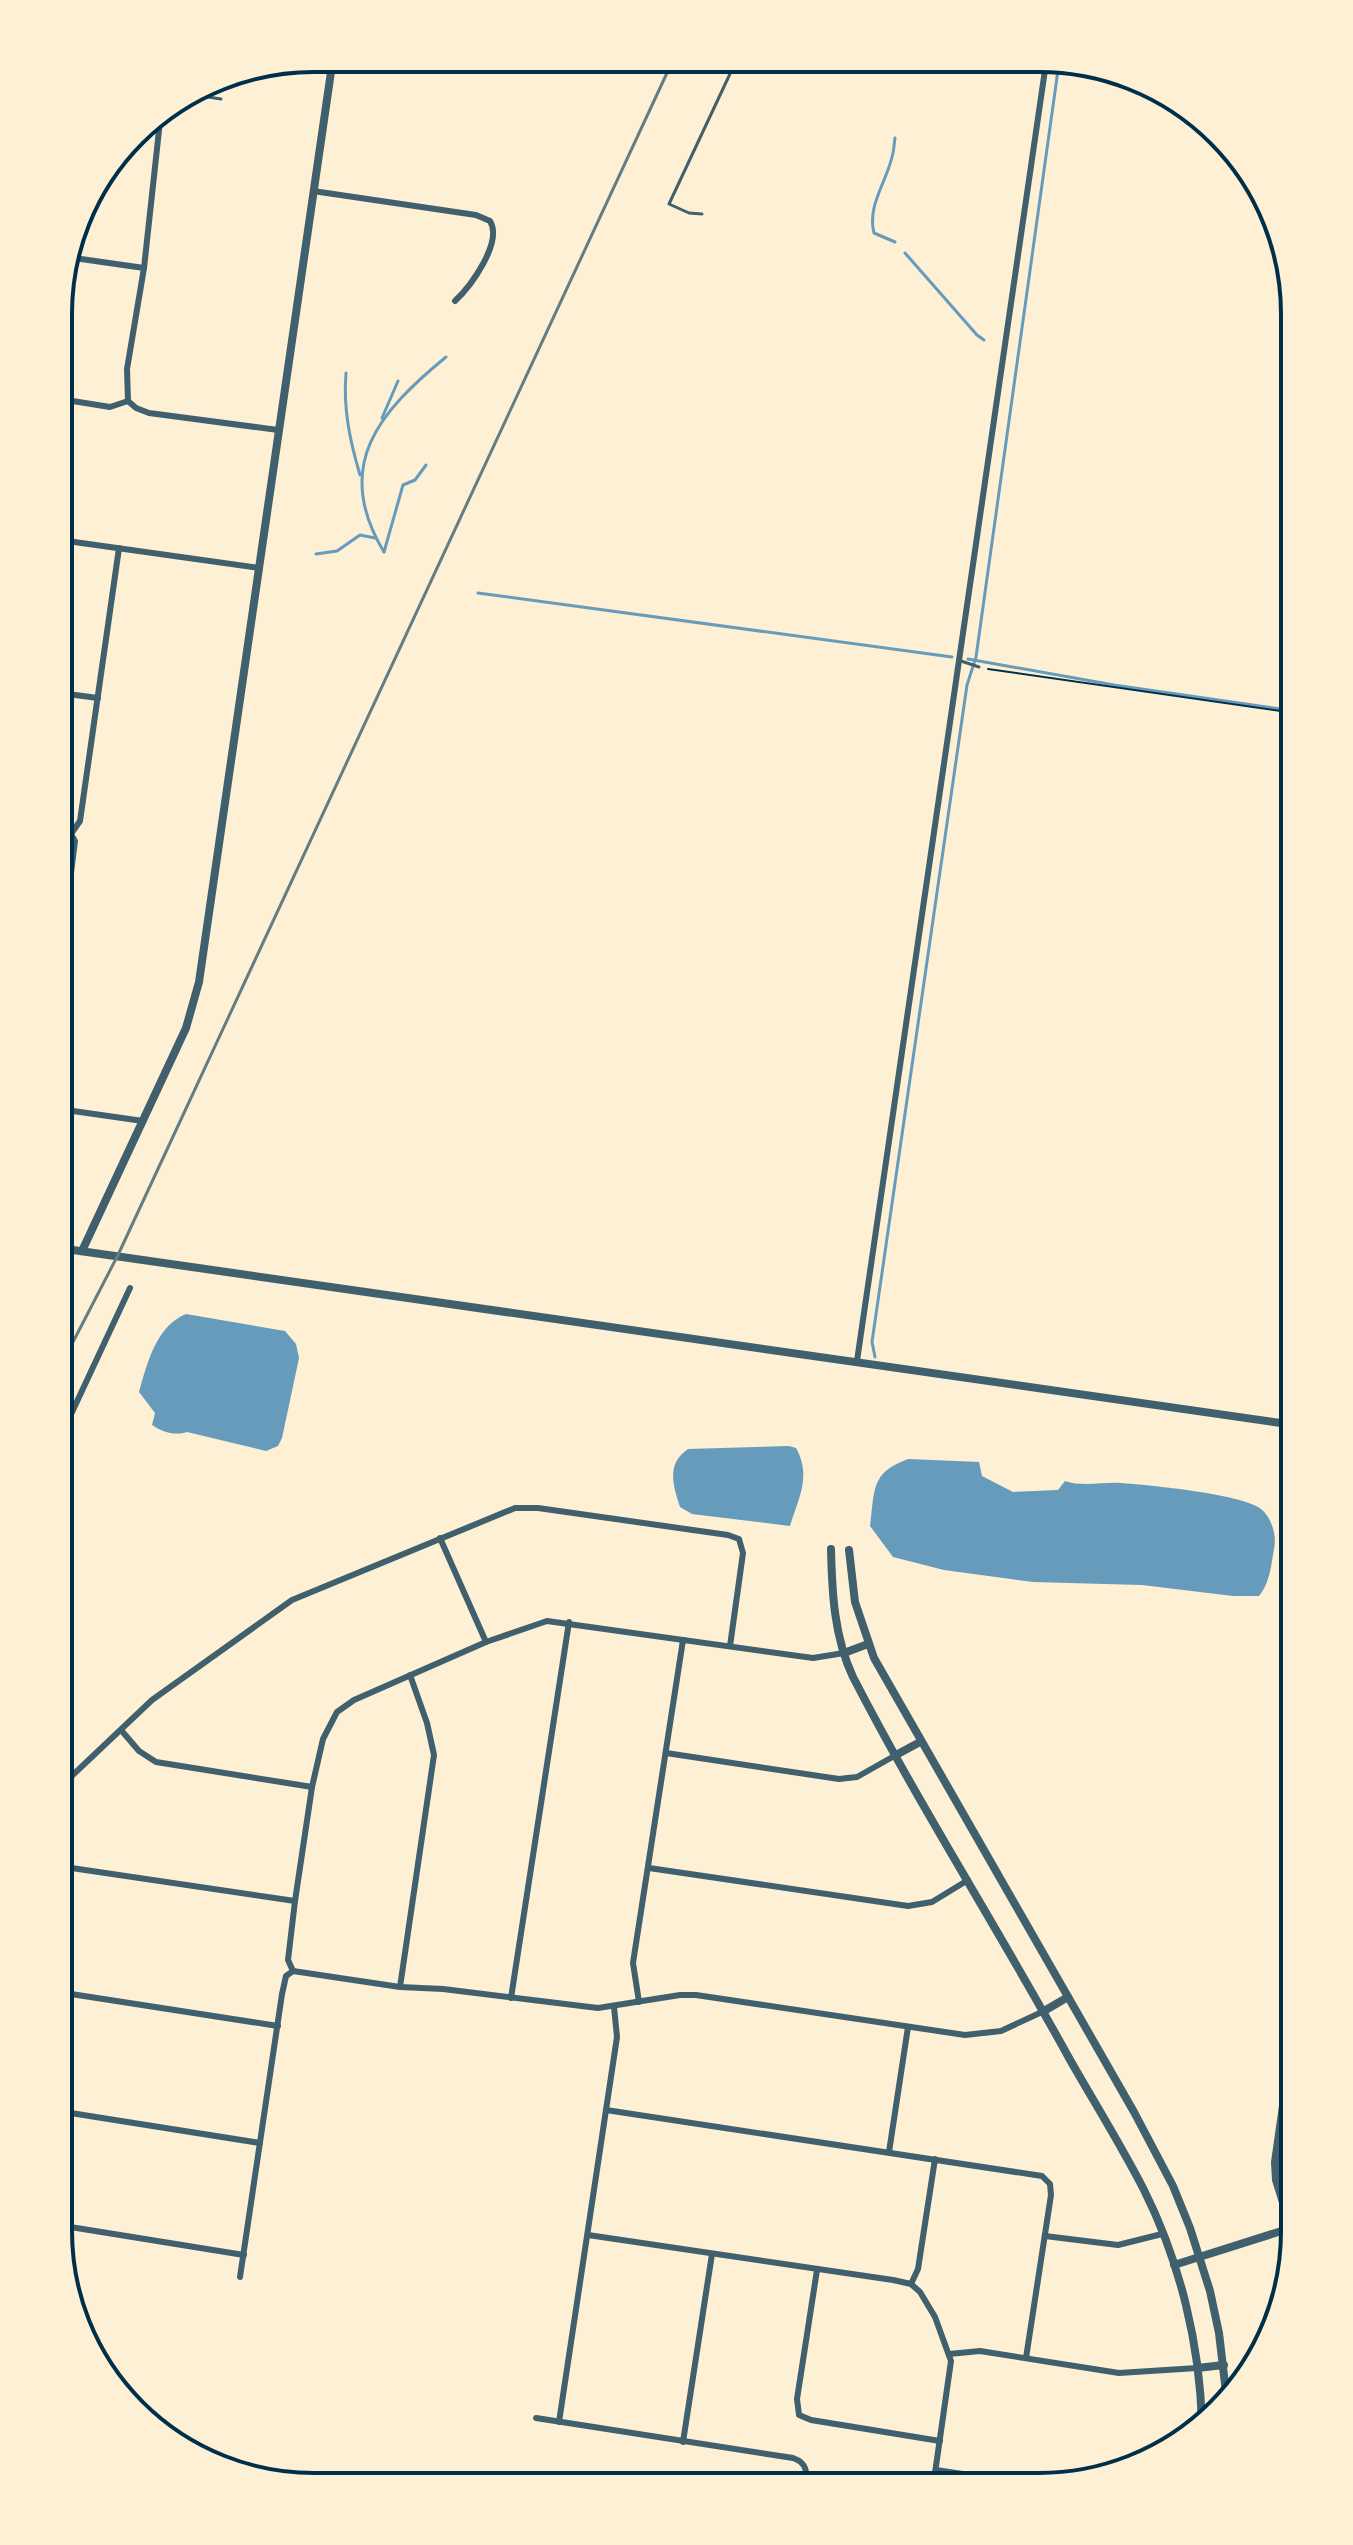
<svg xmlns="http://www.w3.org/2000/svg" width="1353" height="2545" font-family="'Archivo Narrow',sans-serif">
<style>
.water{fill:#669bbc}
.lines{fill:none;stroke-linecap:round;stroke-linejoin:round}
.stream{stroke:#669bbc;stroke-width:3}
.path{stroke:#003049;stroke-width:2}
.service{stroke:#3f606c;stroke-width:3}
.minor{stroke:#3f606c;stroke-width:6}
.tertiary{stroke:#3f606c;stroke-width:8}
.rail{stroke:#657d81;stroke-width:3}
.rim{fill:none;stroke:#003049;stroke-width:4}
</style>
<rect width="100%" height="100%" fill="#fdf0d5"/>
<!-- water -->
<g class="water">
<path d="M186,1314L285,1331L296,1344L299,1358L282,1438L278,1446L266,1451L187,1432C175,1436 162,1432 152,1425L155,1413L139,1392C147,1364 156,1326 186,1314Z"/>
<path d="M789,1446L796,1448C812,1477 798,1498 790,1526L692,1514L680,1507C673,1485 666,1464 688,1449Z"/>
<path d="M908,1459L979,1462L982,1476L1013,1492L1058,1490L1065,1481C1083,1487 1102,1482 1121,1483C1148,1485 1243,1494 1261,1509C1272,1518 1277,1536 1274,1549C1271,1566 1270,1582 1259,1596H1233L1142,1585L1033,1582L944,1570L893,1557L870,1526C875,1490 870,1473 908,1459Z"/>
</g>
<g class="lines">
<!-- stream -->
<g class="stream">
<path d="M895,138C894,144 894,151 892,157C886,183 867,206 874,233L895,242"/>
<path d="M905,253L977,335L984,340"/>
<path d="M346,373C343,409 350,441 360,475"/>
<path d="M382,418L398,381"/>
<path d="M384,552C332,466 379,412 446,357"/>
<path d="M384,552L403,485L415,480L426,465"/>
<path d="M316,554L337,551L360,535L375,538"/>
<path d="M478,593L952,657"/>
<path d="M968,659L1114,685L1295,711"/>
<path d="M875,1357L872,1342L967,685L976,657L1059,63"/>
</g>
<!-- path -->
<path class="path" d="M988,669L1295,713"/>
<!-- service -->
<g class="service">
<path d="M189,94L221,99"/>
<path d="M702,214L689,213L669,204L736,61"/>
<path d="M961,661L979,667"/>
</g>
<!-- minor -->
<g class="minor">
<path d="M161,112L144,268L127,369L128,401L136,408L149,413L278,430"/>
<path d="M313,191L476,215L490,221C503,242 471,286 455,301"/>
<path d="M67,257L144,268"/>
<path d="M60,399L110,407L128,401"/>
<path d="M60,540L259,568"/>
<path d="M60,693L98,698"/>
<path d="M60,838L71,834"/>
<path d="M71,873L75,841L71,834L80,821L119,548"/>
<path d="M60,994L67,942"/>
<path d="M59,1109L143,1121"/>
<path d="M857,1361L1046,63"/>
<path d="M59,1440L130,1288"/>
<path d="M440,1538L486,1642"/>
<path d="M121,1730L139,1751L156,1762L312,1787"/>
<path d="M666,1753L839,1779L857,1777L896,1755"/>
<path d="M58,1789L152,1700L292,1600L515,1508H538L728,1535L739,1539L743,1553L730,1646"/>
<path d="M58,1866L295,1901"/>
<path d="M649,1868L908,1906L932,1902L968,1880"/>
<path d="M293,1971L288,1960L295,1901L312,1787L323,1739L337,1712L354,1700L486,1642L547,1621L813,1658L844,1653"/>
<path d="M293,1971L400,1987L443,1989L598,2008L680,1995H696L965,2035L1001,2031L1044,2011"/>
<path d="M400,1987L434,1755L427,1723L410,1675"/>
<path d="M58,1992L278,2026"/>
<path d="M511,1998L569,1622"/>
<path d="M639,2002L633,1963L683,1640"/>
<path d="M606,2110L1042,2176L1050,2184L1051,2195L1026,2358"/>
<path d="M58,2111L260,2143"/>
<path d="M889,2152L908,2027"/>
<path d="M58,2225L244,2255"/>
<path d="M588,2235L893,2280L911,2284L920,2292L935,2317L951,2361L933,2487"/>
<path d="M1045,2236L1118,2245L1162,2234"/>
<path d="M817,2270L797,2399L799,2415L811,2420L940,2441"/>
<path d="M240,2277L282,1994L286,1976L293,1971"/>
<path d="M911,2284L918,2269L935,2159"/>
<path d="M949,2354L980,2351L1119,2373L1197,2368"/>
<path d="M536,2418L793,2458C808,2463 807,2473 805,2486"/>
<path d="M559,2422L617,2037L614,2007"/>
<path d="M683,2442L712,2254"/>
<path d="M936,2470L1043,2486"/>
</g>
<!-- tertiary -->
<g class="tertiary">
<path d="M59,1248L1295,1425"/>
<path d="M82,1251L186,1028L199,982L333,58"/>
<path d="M831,1549C832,1592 834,1637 853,1677C920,1807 999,1930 1069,2058C1094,2102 1121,2145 1144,2190C1180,2262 1200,2344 1202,2425"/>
<path d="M849,1550L855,1602L874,1658L1134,2112L1173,2186L1190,2228L1210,2291L1219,2333L1227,2401"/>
<path d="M844,1653L868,1644"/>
<path d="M896,1755L920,1742"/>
<path d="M1044,2011L1068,1997"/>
<path d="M1291,2228L1276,2180L1275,2162L1294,2029"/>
<path d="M1174,2265L1294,2227"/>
<path d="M1197,2368L1224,2365"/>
</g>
<!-- rail -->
<path class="rail" d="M59,1369L118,1255L673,60"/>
</g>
<!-- crop -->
<path d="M0 0H1353V2545H0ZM314 72H1039A242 242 0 0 1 1281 314V2231A242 242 0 0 1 1039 2473H314A242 242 0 0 1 72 2231V314A242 242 0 0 1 314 72Z" fill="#fdf0d5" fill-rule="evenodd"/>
<path class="rim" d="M314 72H1039A242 242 0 0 1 1281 314V2231A242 242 0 0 1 1039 2473H314A242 242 0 0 1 72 2231V314A242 242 0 0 1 314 72Z"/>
</svg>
